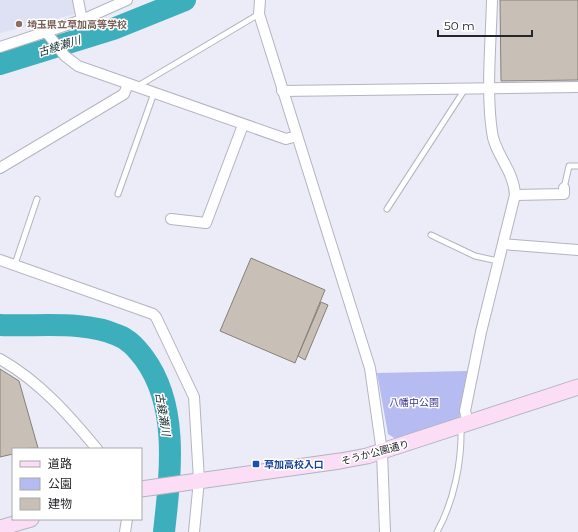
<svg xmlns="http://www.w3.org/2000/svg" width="578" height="532" font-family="Montserrat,'Noto Sans JP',sans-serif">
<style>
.built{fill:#dee0f3}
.green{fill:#b6bcf1}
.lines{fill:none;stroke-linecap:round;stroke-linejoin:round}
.river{stroke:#3daebb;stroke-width:22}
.building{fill:#c8c0b7;stroke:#878078}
.lane-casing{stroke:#b3b4bf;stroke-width:7}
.street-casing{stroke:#b3b4bf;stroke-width:12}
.secondary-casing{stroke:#b3b4bf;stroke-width:17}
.lane{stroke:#fff;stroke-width:5}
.street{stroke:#fff;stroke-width:10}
.secondary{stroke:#fcddf6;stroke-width:15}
.education-dot{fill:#8d6e63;stroke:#fff;stroke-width:1.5}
.transit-dot{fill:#1a4fb4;stroke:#fff;stroke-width:1.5}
.labels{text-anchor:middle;stroke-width:3;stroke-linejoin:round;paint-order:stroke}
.education-label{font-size:10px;font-weight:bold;fill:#785e54;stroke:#fff;text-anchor:start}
.park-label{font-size:10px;fill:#3c3598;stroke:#fff}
.street-label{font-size:10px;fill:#26272b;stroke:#fff}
.transit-label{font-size:10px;font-weight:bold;fill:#164399;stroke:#fff;text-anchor:start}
.water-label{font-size:11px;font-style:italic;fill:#152d30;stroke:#fff}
</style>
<rect width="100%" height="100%" fill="#ebecf8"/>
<!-- built -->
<path class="built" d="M0,0H73L76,14L0,33Z"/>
<!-- green -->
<path class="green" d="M468,371L459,419L396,439L388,434L377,373Z"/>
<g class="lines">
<!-- river -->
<g class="river">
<path d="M0,64L113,29L185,0"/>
<path d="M0,325C36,327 84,320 117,335C129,339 137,349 144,358C180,407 170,475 164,532"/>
</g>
</g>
<!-- building -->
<g class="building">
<path d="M500,0H578V80L501,81Z"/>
<path d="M251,258L325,290L295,363L220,331Z"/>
<path d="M321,302L328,305L305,360L298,356Z"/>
<path d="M0,369L19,381L38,448L13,449V454L0,457Z"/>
</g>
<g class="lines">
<!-- lane casing -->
<g class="lane-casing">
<g id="lane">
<path d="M138,86L259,14"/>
<path d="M564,188L569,166H578"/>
<path d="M118,194L154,93"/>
<path d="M387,209L465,89"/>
<path d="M431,235L475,256L498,261"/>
<path d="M15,264L37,199"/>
<path d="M437,532C454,501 462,462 461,426"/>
</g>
</g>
<!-- street casing -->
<g class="street-casing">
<g id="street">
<path d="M78,0L82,20"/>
<path d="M260,0L259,14L370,368L382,452L385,532"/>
<path d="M47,33L65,56L78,66L286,139L297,136"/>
<path d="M0,47L82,20L127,0"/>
<path d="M282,91L578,87"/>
<path d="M0,168L124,94L128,84"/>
<path d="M515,195L564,194V188"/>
<path d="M171,219L206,223L243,125"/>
<path d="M503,244L578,250"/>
<path d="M0,260L153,314L156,317L194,397L199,480L194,532"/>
<path d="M0,359C39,381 69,415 97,449"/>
<path d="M468,423L465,411L481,332L515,195C514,170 494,153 492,132C486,91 491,42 492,0"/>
<path d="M125,532L127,519"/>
</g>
</g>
<!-- secondary casing -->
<g class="secondary-casing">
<g id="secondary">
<path d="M141,489L340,461L367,456L578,387"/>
<path d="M0,528L31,519"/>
</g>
</g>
<!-- lane -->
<use href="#lane" class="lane"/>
<!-- street -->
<use href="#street" class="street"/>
<!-- secondary -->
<use href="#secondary" class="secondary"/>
</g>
<!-- markers -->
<circle class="education-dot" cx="19" cy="24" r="4"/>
<rect class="transit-dot" x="252" y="460" width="8" height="8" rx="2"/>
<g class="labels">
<!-- education labels -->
<g class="education-label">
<text x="27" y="28">埼玉県立草加高等学校</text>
</g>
<!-- park labels -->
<g class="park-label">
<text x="414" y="406">八幡中公園</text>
</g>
<!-- street labels -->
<g class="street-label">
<text transform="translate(375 452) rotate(-15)" y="4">そうか公園通り</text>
</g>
<!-- transit labels -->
<g class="transit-label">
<text x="264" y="468">草加高校入口</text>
</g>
<!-- water labels -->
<g class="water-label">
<text transform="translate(59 46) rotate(-17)" y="4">古綾瀬川</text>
<text transform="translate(163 414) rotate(81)" y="4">古綾瀬川</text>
</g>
</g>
<!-- legend -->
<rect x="12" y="448" width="130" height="72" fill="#ffffff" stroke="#a8a9aa"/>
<rect x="20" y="461" width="20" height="6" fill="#fcddf6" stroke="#a8a9aa"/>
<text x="48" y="468" font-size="12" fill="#26272b">道路</text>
<rect x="20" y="478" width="20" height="12" fill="#b6bcf1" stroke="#a8a9aa"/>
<text x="48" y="488" font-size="12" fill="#26272b">公園</text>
<rect x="20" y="498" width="20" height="12" fill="#c8c0b7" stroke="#a8a9aa"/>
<text x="48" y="508" font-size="12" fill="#26272b">建物</text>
<!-- scale -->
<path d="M438 30v6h94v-6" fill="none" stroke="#26272b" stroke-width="2"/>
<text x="444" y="30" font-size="12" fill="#26272b" stroke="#ffffff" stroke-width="3" paint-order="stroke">50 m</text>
</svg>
